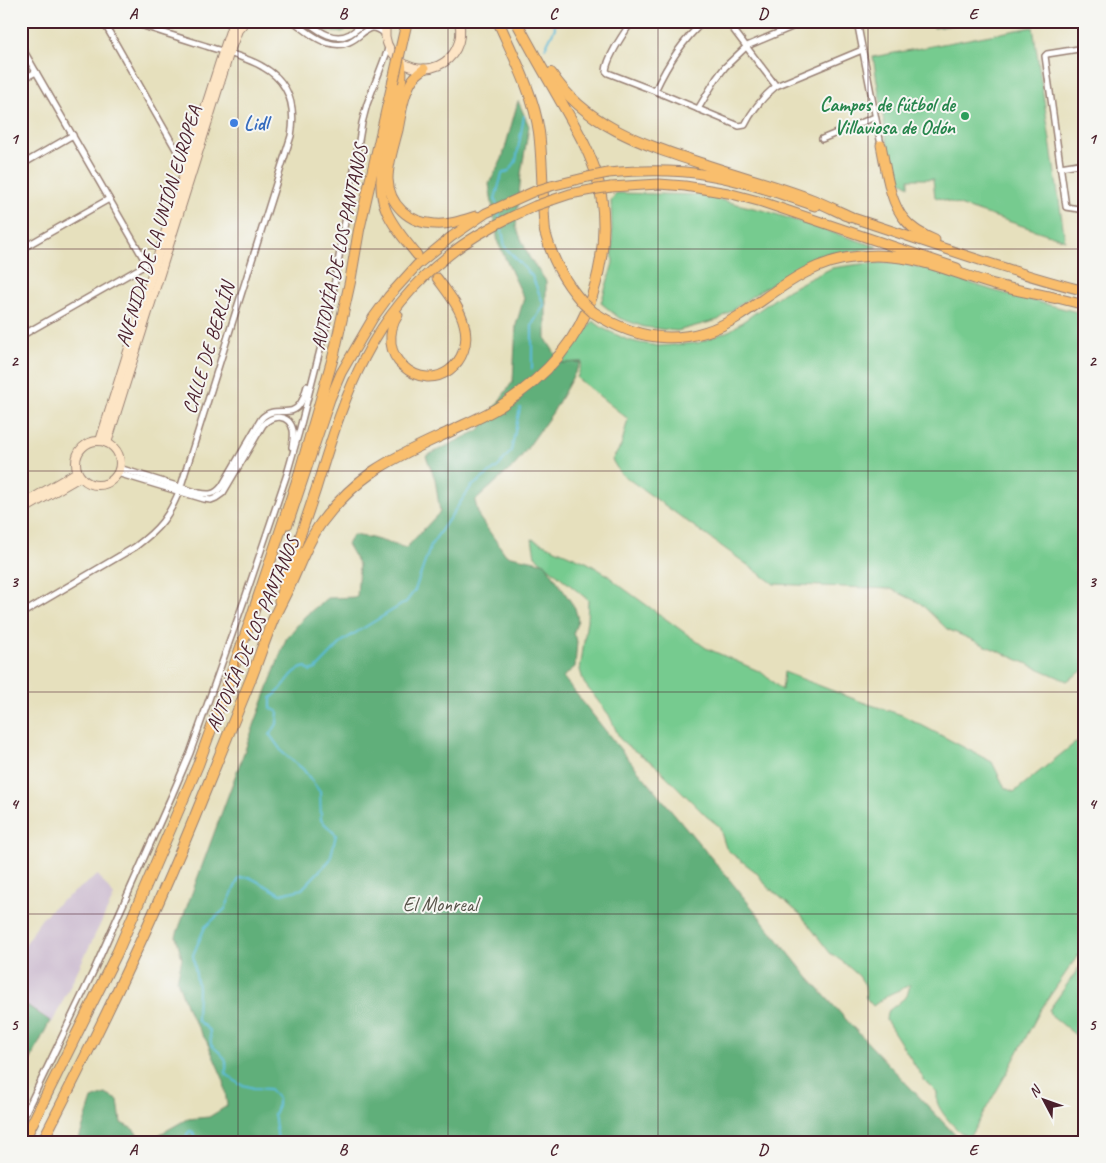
<svg xmlns="http://www.w3.org/2000/svg" width="1106" height="1163" font-family="Caveat,sans-serif">
<style>
.industrial{fill:#cebed1}
.green{fill:#76cb8f;stroke:#60755d}
.forest{fill:#60af7a;stroke:#556752}
.lines{fill:none;stroke-linecap:round;stroke-linejoin:round}
.stream{stroke:#5abbd9;stroke-width:2}
.street-casing{stroke:#988074;stroke-width:8}
.secondary-casing{stroke:#988074;stroke-width:10}
.primary-casing{stroke:#988074;stroke-width:11}
.highway-casing{stroke:#988074;stroke-width:12}
.street{stroke:#fff;stroke-width:5}
.secondary{stroke:#fde5c5;stroke-width:8}
.primary{stroke:#f9be6d;stroke-width:9}
.highway{stroke:#f9be6d;stroke-width:10}
.primary-bridge-casing{stroke:#988074;stroke-width:11;stroke-linecap:butt}
.highway-bridge-casing{stroke:#988074;stroke-width:12;stroke-linecap:butt}
.primary-bridge{stroke:#f9be6d;stroke-width:9}
.highway-bridge{stroke:#f9be6d;stroke-width:10}
.grid{fill:none;stroke:#4a1f2b;stroke-width:1;stroke-opacity:0.55}
.leisure-dot{fill:#2e9e5b;stroke:#f6f6f2;stroke-width:2}
.shop-dot{fill:#3f7fe0;stroke:#f6f6f2;stroke-width:2}
.labels{text-anchor:middle;stroke-width:4;stroke-linejoin:round;paint-order:stroke}
.leisure-label{font-size:20px;font-weight:bold;fill:#27864d;stroke:#f6f6f2;text-anchor:end}
.shop-label{font-size:20px;font-weight:bold;fill:#366cbe;stroke:#f6f6f2;text-anchor:start}
.street-label{font-size:20px;fill:#4a1f2b;stroke:#f6f6f2}
.park-label{font-size:20px;fill:#575349;stroke:#f6f6f2}
.neatline{fill:none;stroke:#4a1f2b;stroke-width:2}
.grid-label{font-size:16px;text-anchor:middle;font-weight:bold;fill:#4a1f2b}
</style>
<rect width="100%" height="100%" fill="#f6f6f2"/>
<filter id="ink" filterUnits="userSpaceOnUse"><feTurbulence type="fractalNoise" baseFrequency=".02" numOctaves="2"/><feDisplacementMap in="SourceGraphic" scale="10" xChannelSelector="R" yChannelSelector="G"/><feConvolveMatrix kernelMatrix="1 2 1 2 8 2 1 2 1" color-interpolation-filters="sRGB"/></filter>
<filter id="wash" filterUnits="userSpaceOnUse"><feTurbulence type="fractalNoise" baseFrequency=".0096" numOctaves="4" result="noise"/><feDisplacementMap in="SourceGraphic" scale="20" xChannelSelector="R" yChannelSelector="G"/><feGaussianBlur stdDeviation="1.12" result="paint"/><feColorMatrix in="noise" values="0 0 0 0 0 0 0 0 0 0 0 0 0 0 0 0 0 1.4 0 .05"/><feComposite in="paint" operator="in"/></filter>
<g filter="url(#wash)">
<rect width="100%" height="100%" fill="#e6e0bd"/>
<!-- industrial -->
<path class="industrial" d="M98,875L114,896L52,1023L21,1001V954L31,934L43,917L56,905Z"/>
<!-- green -->
<g class="green">
<path d="M313,21H360C355,24 351,28 346,30C335,37 321,28 313,21Z"/>
<path d="M932,21H978L934,28Z"/>
<path d="M1033,27L1065,240L935,197L933,179H909V186L893,176L873,57Z"/>
<path d="M616,193L700,195L766,211L878,247L818,257L758,292L718,320L677,331L644,327L619,318L601,303L613,263L611,201Z"/>
<path d="M893,262L923,268L995,291L1085,314V669L1067,681L947,629L920,603L891,589L774,584L620,473L612,460L621,446L628,419L577,378L582,362L561,363L593,321L604,329L628,340L640,343L659,346L698,343L731,330L783,293L807,280L832,268L861,264Z"/>
<path d="M532,539L588,563L606,574L623,588L706,648L761,672L782,690L784,672L862,702L902,715L992,762L1005,788L1014,792L1085,735V945L1041,1009L1008,1071L972,1133L967,1137C958,1132 939,1112 937,1101C937,1099 937,1096 937,1093L925,1081L886,1020L887,1012L907,996L910,985L888,995L873,1006L866,998L865,985L859,976L843,962L830,953L801,915L766,885L756,872L731,853L726,848L719,826L706,816L654,764L629,747L620,739L609,715L584,683L580,670L587,620L588,600L535,556Z"/>
<path d="M1085,959V1043L1050,1014L1049,1010Z"/>
</g>
<!-- forest -->
<g class="forest">
<path d="M518,101L529,126L521,174L516,227L529,257L546,281V339L561,363L581,362L553,412L516,464L475,501L479,517L506,555L545,563L575,608L578,620L573,634L577,641L575,667L563,677L616,744L729,879L808,977L851,1025L962,1142H146L187,1119L209,1117L227,1106L224,1081L207,1042L189,1013L177,980L182,958L176,936L286,639L305,616L327,598L357,597L359,565L347,544L353,535L372,538L406,548L440,512L435,479L426,456L479,430L513,381L516,325L524,298L498,243L489,184L502,159Z"/>
<path d="M21,1001L50,1021L21,1079Z"/>
<path d="M105,1094L118,1100L121,1123L133,1129L144,1142H78L92,1099Z"/>
</g>
<g class="lines">
<!-- stream -->
<g class="stream">
<path d="M545,48L555,28L554,21"/>
<path d="M497,205L495,199L502,174L510,170L516,161L524,116"/>
<path d="M498,210L500,220"/>
<path d="M501,224L505,247L532,276L544,305L532,325V369"/>
<path d="M186,1142L187,1134L190,1131L193,1132L198,1142"/>
<path d="M280,1142L278,1140L274,1114L278,1105V1099L270,1089L254,1088L239,1084L225,1073C230,1059 221,1054 211,1045L210,1031L197,1020L198,988L193,955L205,927L225,909L239,878L249,877L281,894L302,889L330,860L336,835L321,820L320,792L303,769L283,753L270,735L277,724L278,712L271,708V698C275,695 280,691 283,686C290,678 294,669 306,667L310,671L316,669L344,640L406,602L415,590L431,545L471,487L499,466L511,451L520,408"/>
</g>
</g>
</g>
<g filter="url(#ink)">
<g class="lines">
<!-- street casing -->
<g class="street-casing">
<g id="street">
<path d="M103,21L186,167"/>
<path d="M236,21L245,22L250,21"/>
<path d="M293,21C304,29 316,40 329,43C335,45 343,45 349,42C364,36 368,19 385,34"/>
<path d="M306,21C318,30 333,43 350,34C357,30 362,24 370,21"/>
<path d="M632,21C624,33 607,57 606,71L608,73L655,91L739,126L745,125C753,109 763,97 776,86L862,50"/>
<path d="M727,21L776,86"/>
<path d="M857,21L881,145"/>
<path d="M21,46L145,261V264L142,267L21,336"/>
<path d="M1085,48L1047,54L1045,56L1066,207L1085,210"/>
<path d="M21,80L36,72"/>
<path d="M655,91C667,65 682,41 704,21"/>
<path d="M698,109L716,79L725,67L747,46L806,21"/>
<path d="M822,139L875,117"/>
<path d="M21,165L73,135"/>
<path d="M1060,167L1085,163"/>
<path d="M21,249L109,199"/>
<path d="M119,468L199,493C209,495 215,495 222,486L261,419C274,404 291,419 300,404C304,399 305,392 307,386"/>
<path d="M117,473L204,499L211,500L216,498L223,493L263,425C273,414 289,414 293,430C294,435 293,441 292,447"/>
<path d="M21,614L135,547C159,529 169,517 180,489L291,136C296,108 290,82 263,67C247,57 224,52 206,46C180,38 155,30 129,21"/>
<path d="M21,1122L94,970L172,795L190,753L246,595L287,474L299,432L329,315L362,123L367,104L387,52L388,47"/>
</g>
</g>
<!-- secondary casing -->
<g class="secondary-casing">
<g id="secondary">
<path d="M387,21C384,31 385,42 391,51C416,87 469,64 459,21"/>
<circle cx="98" cy="463" r="22"/>
<path d="M100,441L153,271L223,52L231,28V21"/>
<path d="M107,443L229,54L238,30L245,22"/>
<path d="M21,505L77,472"/>
<path d="M21,511L80,477"/>
</g>
</g>
<!-- primary casing -->
<g class="primary-casing">
<g id="primary">
<path d="M401,62C404,79 399,95 395,111C388,141 373,181 386,210C393,227 406,241 417,255"/>
<path d="M424,69C420,72 416,75 413,79C404,92 401,115 398,130C394,146 388,163 388,179C389,205 409,223 435,224C449,225 463,220 476,216"/>
<path d="M881,145C886,168 889,202 905,220C913,230 923,235 935,240"/>
<path d="M608,173C641,170 674,169 708,175C745,181 780,194 815,206"/>
<path d="M551,186L588,177"/>
<path d="M611,187L659,184L685,186L728,193L762,202L957,268"/>
<path d="M552,200L570,194L591,190"/>
<path d="M844,215C924,241 1003,270 1085,291"/>
<path d="M1049,296L1085,305"/>
<path d="M398,315C392,324 390,332 391,343C392,352 396,360 403,366C434,395 475,362 464,324C460,307 447,292 437,278"/>
<path d="M288,524L330,399L341,373L373,318L389,296L417,265L451,237L486,213L535,191"/>
<path d="M279,601L285,579C296,549 306,519 316,489C330,444 343,399 365,357C385,318 415,282 449,255C475,234 505,219 535,206"/>
</g>
</g>
<!-- highway casing -->
<g class="highway-casing">
<g id="highway">
<path d="M498,21C513,55 534,95 539,132C543,165 542,199 545,232C553,261 563,280 583,303"/>
<path d="M551,73C587,129 652,147 712,167C745,178 780,187 813,200C826,205 839,212 851,217"/>
<path d="M593,312C640,343 690,347 739,316C776,292 809,261 856,257C869,255 884,255 897,257C930,261 961,275 992,284C1013,290 1034,293 1055,298"/>
<path d="M23,1142L117,953L198,765L249,625L299,475L334,354L350,282L359,230L393,82"/>
<path d="M42,1142C101,1028 157,913 204,794C220,755 236,715 252,676C260,655 267,633 276,613C281,603 286,593 291,583C300,563 308,541 321,523C336,503 354,485 374,471C396,456 421,445 445,434C463,425 483,417 499,407C542,380 577,344 592,296C605,255 608,211 595,170C586,144 572,121 559,98C544,72 530,47 516,21"/>
</g>
</g>
<!-- street -->
<use href="#street" class="street"/>
<!-- secondary -->
<use href="#secondary" class="secondary"/>
<!-- primary -->
<use href="#primary" class="primary"/>
<!-- highway -->
<use href="#highway" class="highway"/>
<!-- primary-bridge casing -->
<g class="primary-bridge-casing">
<g id="primary-bridge">
<path d="M588,177L608,173"/>
<path d="M591,190L611,187"/>
<path d="M535,191L551,186"/>
<path d="M535,206L552,200"/>
</g>
</g>
<!-- highway-bridge casing -->
<g class="highway-bridge-casing">
<g id="highway-bridge">
<path d="M393,82L407,21"/>
<path d="M583,303L593,312"/>
</g>
</g>
<!-- primary-bridge -->
<use href="#primary-bridge" class="primary-bridge"/>
<!-- highway-bridge -->
<use href="#highway-bridge" class="highway-bridge"/>
</g>
</g>
<!-- grid -->
<path class="grid" d="M238,21V1142M448,21V1142M658,21V1142M868,21V1142M21,249H1085M21,471H1085M21,692H1085M21,914H1085"/>
<!-- markers -->
<circle class="leisure-dot" cx="965" cy="116" r="5"/>
<circle class="shop-dot" cx="234" cy="123" r="5"/>
<g class="labels">
<!-- leisure labels -->
<g class="leisure-label">
<text x="955" y="111">Campos de fútbol de<tspan x="955" dy="23">Villaviosa de Odón</tspan></text>
</g>
<!-- shop labels -->
<g class="shop-label">
<text x="244" y="130">Lidl</text>
</g>
<!-- street labels -->
<g class="street-label">
<text transform="translate(158 226) rotate(-73)" y="7">AVENIDA DE LA UNIÓN EUROPEA</text>
<text transform="translate(339 247) rotate(-78)" y="7">AUTOVÍA DE LOS PANTANOS</text>
<text transform="translate(208 348) rotate(-73)" y="7">CALLE DE BERLÍN</text>
<text transform="translate(252 634) rotate(-67)" y="7">AUTOVÍA DE LOS PANTANOS</text>
</g>
<!-- park labels -->
<g class="park-label">
<text x="440" y="911">El Monreal</text>
</g>
</g>
<!-- margin -->
<rect width="1106" height="1163" fill="none" stroke="#f6f6f2" stroke-width="55"/>
<!-- north arrow -->
<g transform="translate(1044 1100) rotate(311)" stroke="#f6f6f2" stroke-width="4" paint-order="stroke">
<path d="M0-4L9 19L0 12L-9 19Z" fill="#4a1f2b"/>
<text y="-8" font-size="14" font-weight="bold" text-anchor="middle" fill="#4a1f2b">N</text>
</g>
<rect x="28" y="28" width="1050" height="1108" class="neatline"/>
<g class="grid-label">
<text x="133" y="19">A</text>
<text x="343" y="19">B</text>
<text x="553" y="19">C</text>
<text x="763" y="19">D</text>
<text x="973" y="19">E</text>
<text x="14" y="144">1</text>
<text x="1092" y="144">1</text>
<text x="14" y="366">2</text>
<text x="1092" y="366">2</text>
<text x="14" y="587">3</text>
<text x="1092" y="587">3</text>
<text x="14" y="809">4</text>
<text x="1092" y="809">4</text>
<text x="14" y="1030">5</text>
<text x="1092" y="1030">5</text>
<text x="133" y="1155">A</text>
<text x="343" y="1155">B</text>
<text x="553" y="1155">C</text>
<text x="763" y="1155">D</text>
<text x="973" y="1155">E</text>
</g>
</svg>
